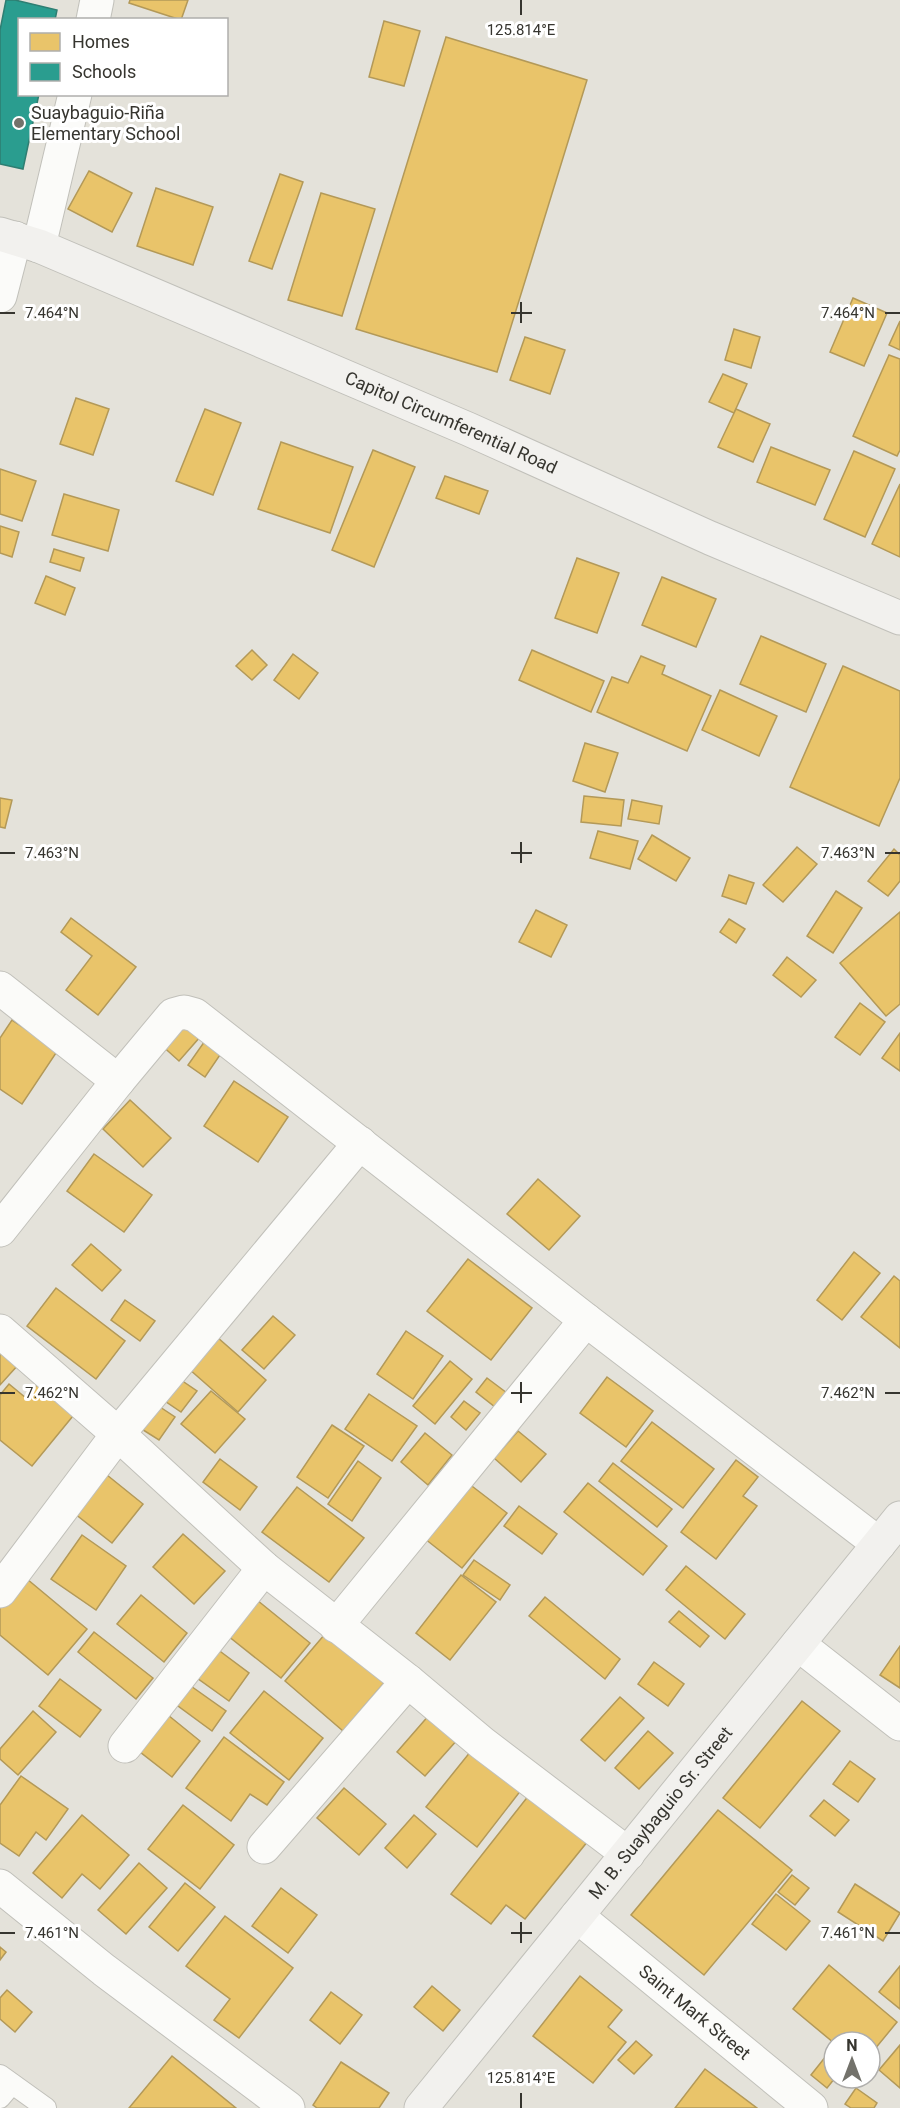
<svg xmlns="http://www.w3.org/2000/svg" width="900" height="2108" font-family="Roboto,sans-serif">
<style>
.homes{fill:#e9c46a;stroke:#b39958;stroke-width:1.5}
.schools{fill:#2a9d8f;stroke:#2e7e72;stroke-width:1.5}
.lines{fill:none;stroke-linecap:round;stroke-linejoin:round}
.lane-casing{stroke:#c1c0ba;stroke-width:22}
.street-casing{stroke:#c1c0ba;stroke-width:35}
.secondary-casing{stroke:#c1c0ba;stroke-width:35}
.lane{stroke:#fbfbf9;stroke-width:20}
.street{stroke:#fbfbf9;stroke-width:33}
.secondary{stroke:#f2f1ee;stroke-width:33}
.ticks{fill:none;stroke:#36352f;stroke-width:2}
.poi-dot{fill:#73726b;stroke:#fff;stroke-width:2}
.labels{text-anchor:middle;stroke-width:6;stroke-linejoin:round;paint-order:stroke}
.poi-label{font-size:18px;fill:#36352f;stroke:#fff;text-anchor:start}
.street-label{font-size:18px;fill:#36352f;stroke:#fff}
.ticks-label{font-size:15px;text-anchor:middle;fill:#36352f;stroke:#fff;stroke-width:6;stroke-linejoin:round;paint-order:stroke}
</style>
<rect width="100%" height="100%" fill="#e4e2da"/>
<!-- homes -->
<g class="homes">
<path d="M130,0H188L181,20L129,3Z"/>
<path d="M384,21L420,31L404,86L369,77Z"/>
<path d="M446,37L587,80L497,372L356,329Z"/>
<path d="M89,171L132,193L112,232L68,209Z"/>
<path d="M280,174L303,182L272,269L249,261Z"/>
<path d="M156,188L213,207L193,265L137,246Z"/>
<path d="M321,193L375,209L342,316L288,300Z"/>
<path d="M853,298L887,313L864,366L830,352Z"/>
<path d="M900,321V350L889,345Z"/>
<path d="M734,329L760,337L751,368L725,360Z"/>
<path d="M525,337L565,350L550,394L510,380Z"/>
<path d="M889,355L900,359V450L897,456L853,436Z"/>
<path d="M723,374L747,384L734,413L709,402Z"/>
<path d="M76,398L109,409L93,455L60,444Z"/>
<path d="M205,409L241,423L213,495L176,481Z"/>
<path d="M736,409L770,424L753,462L718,447Z"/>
<path d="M281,442L353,467L330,533L258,509Z"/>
<path d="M771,447L830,470L815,505L757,482Z"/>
<path d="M373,450L415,467L374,567L332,550Z"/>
<path d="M854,451L895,469L865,537L824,519Z"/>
<path d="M0,469L36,481L22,521L0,514Z"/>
<path d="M445,476L488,491L479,514L436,498Z"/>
<path d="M900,484V557L872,544Z"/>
<path d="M64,494L119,510L108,551L52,535Z"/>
<path d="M0,526L19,532L12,557L0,553Z"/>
<path d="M54,549L84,558L80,571L50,562Z"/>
<path d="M577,558L619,573L597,633L555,618Z"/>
<path d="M46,576L75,588L65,615L35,603Z"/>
<path d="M662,577L716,599L696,647L642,625Z"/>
<path d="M761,636L826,664L806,712L740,684Z"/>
<path d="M252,650L267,665L252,680L236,666Z"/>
<path d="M532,650L604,681L591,712L519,680Z"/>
<path d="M293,654L318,673L299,699L274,680Z"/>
<path d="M641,656L665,666L662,674L711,696L687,751L597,712L612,677L628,683Z"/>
<path d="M843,666L900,691V778L879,826L790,787Z"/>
<path d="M720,690L777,716L759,756L702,730Z"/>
<path d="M585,743L618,753L605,792L573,781Z"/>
<path d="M584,796L624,800L621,826L581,822Z"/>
<path d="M0,798L12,800L5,828L0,827Z"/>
<path d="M632,800L662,806L659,824L628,819Z"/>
<path d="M598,831L638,841L630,869L590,858Z"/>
<path d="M652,835L690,858L676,881L638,859Z"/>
<path d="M797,847L817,864L783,902L763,885Z"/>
<path d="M894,849L900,855V881L888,896L868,881Z"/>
<path d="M729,875L754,883L746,904L722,896Z"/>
<path d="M836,891L862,908L833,953L807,936Z"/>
<path d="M536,910L567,925L551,957L519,942Z"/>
<path d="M900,912V1004L886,1016L840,963Z"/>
<path d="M71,918L136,967L98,1015L66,990L92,956L61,932Z"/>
<path d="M729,919L745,929L736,943L720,932Z"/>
<path d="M787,957L816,980L801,997L773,975Z"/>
<path d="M860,1003L885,1022L860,1055L835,1037Z"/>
<path d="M12,1020L58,1050L22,1104L0,1089V1038Z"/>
<path d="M180,1020L200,1037L179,1061L159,1043Z"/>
<path d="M900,1033V1071L882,1058Z"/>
<path d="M207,1038L224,1049L205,1077L188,1065Z"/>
<path d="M234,1081L288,1117L258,1162L204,1126Z"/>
<path d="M130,1100L171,1138L143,1167L103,1129Z"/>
<path d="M94,1154L152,1195L124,1232L67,1191Z"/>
<path d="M538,1179L580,1216L549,1250L507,1214Z"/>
<path d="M91,1244L121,1270L102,1291L72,1265Z"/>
<path d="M854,1252L880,1273L842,1320L817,1300Z"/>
<path d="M468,1259L532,1308L491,1360L427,1311Z"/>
<path d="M894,1276L900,1281V1348L861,1317Z"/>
<path d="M56,1288L125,1341L96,1379L27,1326Z"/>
<path d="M125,1300L155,1321L140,1341L111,1320Z"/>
<path d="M273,1316L295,1335L264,1369L242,1350Z"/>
<path d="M406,1331L443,1356L413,1399L377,1374Z"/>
<path d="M217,1337L266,1380L238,1412L189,1369Z"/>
<path d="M0,1350L18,1365L0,1385Z"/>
<path d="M450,1361L472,1379L435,1424L413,1406Z"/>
<path d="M175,1376L197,1391L181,1412L159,1397Z"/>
<path d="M607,1377L653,1411L626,1447L580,1413Z"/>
<path d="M487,1378L507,1393L495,1407L476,1392Z"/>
<path d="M40,1381L77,1411L32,1466L0,1440V1395L9,1384L26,1398Z"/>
<path d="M211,1391L245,1419L215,1453L181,1424Z"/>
<path d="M369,1394L417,1426L392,1461L345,1429Z"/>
<path d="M464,1401L480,1413L466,1430L451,1417Z"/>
<path d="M157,1405L175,1417L159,1440L140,1428Z"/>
<path d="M652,1422L714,1469L683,1508L621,1461Z"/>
<path d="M332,1425L364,1446L328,1498L297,1477Z"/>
<path d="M518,1431L546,1454L521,1482L494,1458Z"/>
<path d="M425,1433L452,1455L428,1485L401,1462Z"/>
<path d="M220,1459L257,1487L240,1510L203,1482Z"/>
<path d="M736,1460L758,1477L743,1496L757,1506L716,1559L681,1532Z"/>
<path d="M358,1461L381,1478L352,1521L328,1504Z"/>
<path d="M613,1463L672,1509L657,1527L599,1481Z"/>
<path d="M102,1471L143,1504L112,1543L70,1510Z"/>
<path d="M464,1480L507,1513L462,1568L420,1535Z"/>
<path d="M588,1483L667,1546L643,1575L564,1512Z"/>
<path d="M297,1487L364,1538L329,1582L262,1532Z"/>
<path d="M519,1506L557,1534L542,1554L504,1526Z"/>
<path d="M183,1534L225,1571L194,1604L153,1567Z"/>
<path d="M82,1535L126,1566L96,1610L51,1579Z"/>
<path d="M474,1560L510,1585L500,1600L463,1575Z"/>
<path d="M686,1566L745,1614L725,1639L666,1590Z"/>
<path d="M21,1574L87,1629L48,1675L0,1635V1599Z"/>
<path d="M461,1575L496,1602L450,1660L416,1633Z"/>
<path d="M141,1595L187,1633L164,1662L117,1624Z"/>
<path d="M252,1596L310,1643L281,1678L223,1632Z"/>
<path d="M545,1597L620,1659L605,1679L529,1616Z"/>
<path d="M679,1611L709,1636L700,1647L669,1622Z"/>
<path d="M94,1632L153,1678L136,1699L78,1652Z"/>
<path d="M325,1634L384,1683L343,1731L285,1681Z"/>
<path d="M900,1646V1688L880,1675Z"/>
<path d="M217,1649L249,1673L229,1701L197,1678Z"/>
<path d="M654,1662L684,1684L668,1706L638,1684Z"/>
<path d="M60,1679L101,1710L80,1737L39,1706Z"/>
<path d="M188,1684L226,1711L212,1731L174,1703Z"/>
<path d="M264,1691L323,1738L289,1780L230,1733Z"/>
<path d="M620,1697L644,1718L605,1761L581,1740Z"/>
<path d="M802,1701L840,1731L760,1828L723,1798Z"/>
<path d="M33,1711L56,1732L18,1775L0,1759V1749Z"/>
<path d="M163,1711L200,1741L172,1777L135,1748Z"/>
<path d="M430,1714L458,1739L425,1776L397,1752Z"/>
<path d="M648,1731L673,1753L639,1789L615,1768Z"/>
<path d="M224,1737L284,1782L267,1805L250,1794L231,1821L186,1788Z"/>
<path d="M475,1746L525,1785L477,1847L426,1807Z"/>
<path d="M850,1761L875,1779L858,1802L833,1784Z"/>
<path d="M21,1776L68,1809L46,1840L36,1832L19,1856L0,1843V1805Z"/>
<path d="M344,1788L386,1824L359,1855L317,1818Z"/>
<path d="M533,1790L592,1836L525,1919L506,1905L491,1924L451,1894Z"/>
<path d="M824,1800L849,1820L835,1836L810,1816Z"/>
<path d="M183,1805L234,1845L200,1889L148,1849Z"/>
<path d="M718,1810L792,1870L704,1975L631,1915Z"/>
<path d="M82,1815L129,1855L100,1889L82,1874L62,1898L33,1873Z"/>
<path d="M414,1815L436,1834L407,1868L385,1848Z"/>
<path d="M139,1863L167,1888L126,1934L98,1910Z"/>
<path d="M792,1875L809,1888L795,1905L778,1892Z"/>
<path d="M185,1883L215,1907L178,1951L149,1927Z"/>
<path d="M855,1884L900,1913L883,1941L838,1912Z"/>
<path d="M281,1888L317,1915L288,1953L252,1926Z"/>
<path d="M776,1894L810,1921L786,1950L752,1924Z"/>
<path d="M225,1916L293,1968L239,2038L214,2020L230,1999L186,1966Z"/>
<path d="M0,1947L6,1952L0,1960Z"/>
<path d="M829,1965L897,2022L870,2055V2042L834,2043L793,2009Z"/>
<path d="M900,1966V2009L879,1992Z"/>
<path d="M580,1976L622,2010L608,2027L626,2042L593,2083L533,2036Z"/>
<path d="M432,1986L460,2010L443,2031L414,2007Z"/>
<path d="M7,1990L32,2012L15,2032L0,2019V1998Z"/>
<path d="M331,1992L362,2015L340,2044L310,2020Z"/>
<path d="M636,2041L652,2055L634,2074L618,2060Z"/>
<path d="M900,2045V2088L879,2070Z"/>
<path d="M172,2056L236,2108H129Z"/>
<path d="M826,2056L834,2063L835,2078L827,2088L811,2075Z"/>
<path d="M341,2062L389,2093L379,2108H317L313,2105Z"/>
<path d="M705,2069L757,2108H675Z"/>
<path d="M856,2088L877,2103L874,2108H851L845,2104Z"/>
</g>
<!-- schools -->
<path class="schools" d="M6,0H15L57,10L55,20H20V94H39L23,169L0,164V30Z"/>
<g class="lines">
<!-- lane casing -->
<g class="lane-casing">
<g id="lane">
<path d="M0,2075L46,2108"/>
<path d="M0,2098L12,2084"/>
</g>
</g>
<!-- street casing -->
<g class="street-casing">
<g id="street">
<path d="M93,20L97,0"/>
<path d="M39,246L75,94"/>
<path d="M0,296L15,238"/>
<path d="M0,988L118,1081"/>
<path d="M0,1230L118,1081L173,1015L184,1012L195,1015L586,1320L879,1544"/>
<path d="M0,1331L118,1434L264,1568L408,1681L482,1743L628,1854"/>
<path d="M0,1591L118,1434L360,1143"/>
<path d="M336,1626L586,1320"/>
<path d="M798,1644L900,1724"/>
<path d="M125,1746L264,1568"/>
<path d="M264,1847L408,1681"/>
<path d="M0,1886L104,1970L288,2108"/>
<path id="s1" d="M577,1916L811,2108"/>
</g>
</g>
<!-- secondary casing -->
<g class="secondary-casing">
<g id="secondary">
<path id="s2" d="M0,234L39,246L468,429L710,538L900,618"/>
<path id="s3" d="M421,2108L900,1518"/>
</g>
</g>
<!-- lane -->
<use href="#lane" class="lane"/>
<!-- street -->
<use href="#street" class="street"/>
<!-- secondary -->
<use href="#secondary" class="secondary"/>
</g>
<!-- ticks -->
<path class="ticks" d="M521,0V15M521,302V323M0,313H15M511,313H532M885,313H900M521,842V863M0,853H15M511,853H532M885,853H900M521,1382V1403M0,1393H15M511,1393H532M885,1393H900M521,1922V1943M0,1933H15M511,1933H532M885,1933H900M521,2093V2108"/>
<!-- markers -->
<circle class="poi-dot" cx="19" cy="123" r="6"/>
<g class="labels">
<!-- poi labels -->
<g class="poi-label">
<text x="31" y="119">Suaybaguio-Riña<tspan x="31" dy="21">Elementary School</tspan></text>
</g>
<!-- street labels -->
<g class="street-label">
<text dy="6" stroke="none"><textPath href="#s2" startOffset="489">Capitol Circumferential Road</textPath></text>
<text dy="6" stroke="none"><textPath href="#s3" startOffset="380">M. B. Suaybaguio Sr. Street</textPath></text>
<text dy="6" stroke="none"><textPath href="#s1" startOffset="152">Saint Mark Street</textPath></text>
</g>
</g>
<g class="ticks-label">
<text x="521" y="35">125.814°E</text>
<text x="52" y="318">7.464°N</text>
<text x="848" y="318">7.464°N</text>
<text x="52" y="858">7.463°N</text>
<text x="848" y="858">7.463°N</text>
<text x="52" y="1398">7.462°N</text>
<text x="848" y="1398">7.462°N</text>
<text x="52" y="1938">7.461°N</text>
<text x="848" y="1938">7.461°N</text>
<text x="521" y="2083">125.814°E</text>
</g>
<!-- legend -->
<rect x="18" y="18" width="210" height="78" fill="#ffffff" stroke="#afaeac" stroke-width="1.5"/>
<rect x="30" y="33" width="30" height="18" fill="#e9c46a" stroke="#afaeac" stroke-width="1.5"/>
<text x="72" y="48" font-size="18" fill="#36352f">Homes</text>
<rect x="30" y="63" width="30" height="18" fill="#2a9d8f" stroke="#afaeac" stroke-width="1.5"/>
<text x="72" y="78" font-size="18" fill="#36352f">Schools</text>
<!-- north arrow -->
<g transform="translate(852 2060)"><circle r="28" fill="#ffffff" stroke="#afaeac" stroke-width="1.5"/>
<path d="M0-4.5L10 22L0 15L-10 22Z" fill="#73726b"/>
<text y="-9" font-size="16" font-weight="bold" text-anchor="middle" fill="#36352f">N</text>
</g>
</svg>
